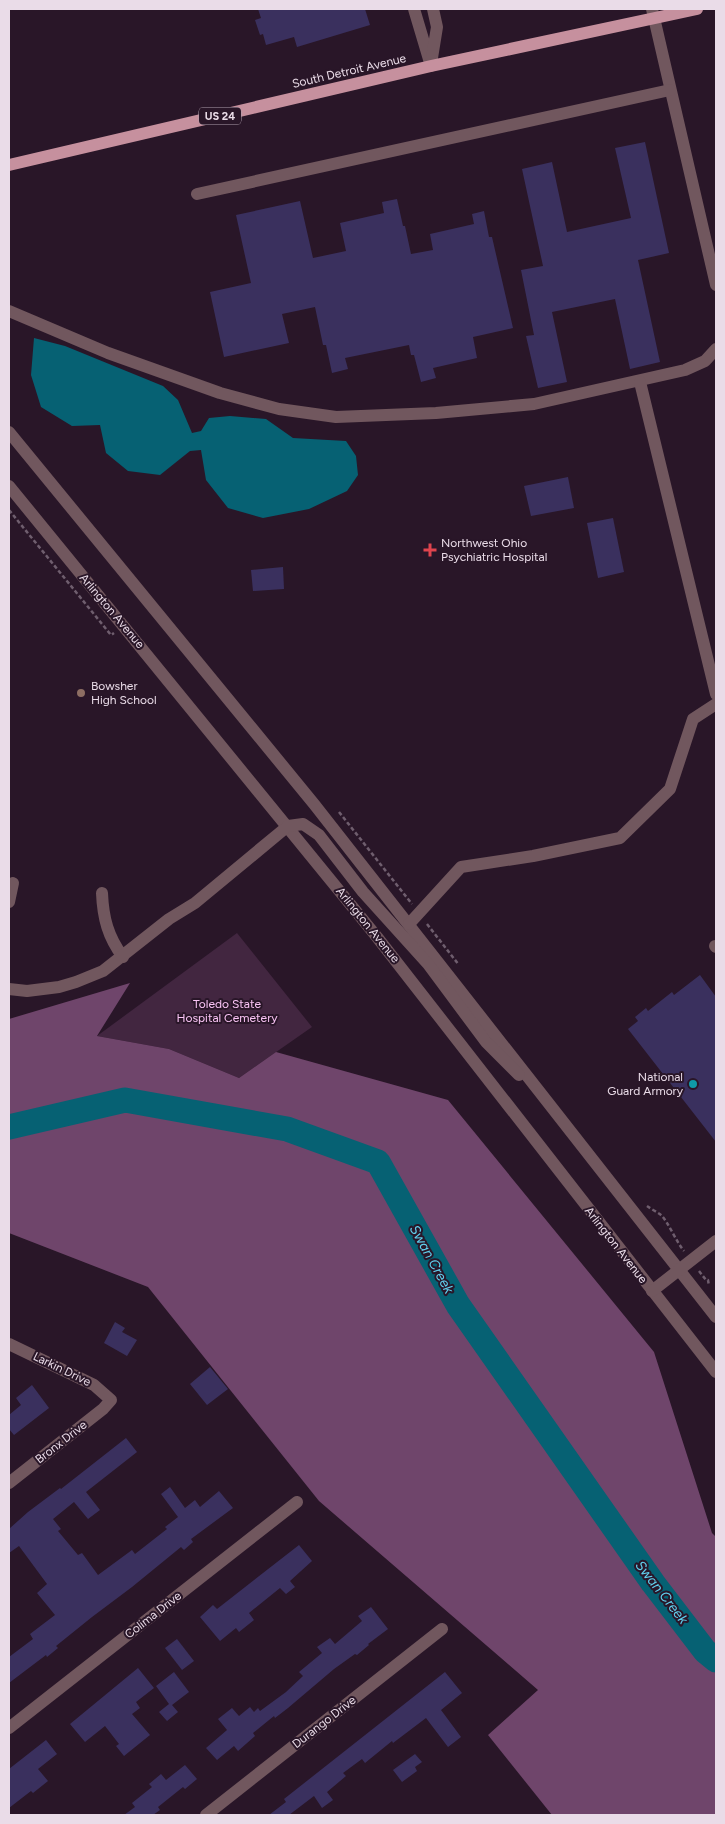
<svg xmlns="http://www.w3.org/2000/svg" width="725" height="1824" font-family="Figtree,sans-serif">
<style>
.green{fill:#422640}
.forest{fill:#6f456b}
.water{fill:#066173}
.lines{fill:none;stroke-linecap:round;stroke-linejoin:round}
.river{stroke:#066173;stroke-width:25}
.building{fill:#3a305e}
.path{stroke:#6f5e6e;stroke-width:2.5;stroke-dasharray:4 2.5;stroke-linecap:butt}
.minor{stroke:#71575e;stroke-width:12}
.major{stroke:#c6909e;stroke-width:12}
.health-dot{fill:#e0444e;stroke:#291628;stroke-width:2}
.education-dot{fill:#8d6e63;stroke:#291628;stroke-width:2}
.culture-dot{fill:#0f9aa8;stroke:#291628;stroke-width:2}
.labels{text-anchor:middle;stroke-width:4;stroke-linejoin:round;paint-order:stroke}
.shield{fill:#291628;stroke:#b0a1ae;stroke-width:1}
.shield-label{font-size:11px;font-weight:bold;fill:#eadce8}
.street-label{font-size:12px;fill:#eadce8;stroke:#291628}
.poi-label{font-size:12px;fill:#eadce8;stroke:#291628;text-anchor:start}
.park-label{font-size:12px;fill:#fac4f5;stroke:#291628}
.water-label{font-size:14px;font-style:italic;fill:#61d1ee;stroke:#291628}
</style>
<rect width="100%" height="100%" fill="#291628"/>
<!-- green -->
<path class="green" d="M237,933L312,1027L239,1078L169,1049L97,1036Z"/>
<!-- forest -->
<path class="forest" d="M130,983L97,1036L169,1049L239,1078L276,1052L448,1100L654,1352L712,1533L716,1537V1815H552L488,1735L538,1690L319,1501L148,1287L9,1233V1019Z"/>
<!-- water -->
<path class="water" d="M34,338L65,346L163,386L178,400L192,433L201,431L209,418L230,416L266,419L293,438L346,441L356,456L358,475L347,491L309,509L263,518L228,508L206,480L201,450L190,451L160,475L128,471L106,453L100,425L72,426L41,407L31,375Z"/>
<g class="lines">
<!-- river -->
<path class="river" d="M9,1127L125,1100L287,1129L378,1162L458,1305L653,1583L705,1651L716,1660"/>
</g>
<!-- building -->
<g class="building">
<path d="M258,9H365L370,25L297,47L294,37L266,45L263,34L260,35L255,20L261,18Z"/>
<path d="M645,142L669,253L638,260L660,362L630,369L615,299L552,312L567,382L538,388L526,336L534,335L521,270L543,266L522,169L552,162L567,232L631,218L615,148Z"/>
<path d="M397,199L403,226H405L411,254L433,250L430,234L474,224L472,214L484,211L489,237H492L513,328L473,337L477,358L433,368L436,378L421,382L414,355H411L409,345L345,358L348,369L332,373L326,345H323L315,307L282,314L289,343L224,357L210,292L251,283L236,215L300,201L313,258L346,251L340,223L384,213L382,202Z"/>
<path d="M568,477L574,508L531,516L524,486Z"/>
<path d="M613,518L624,572L598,578L587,523Z"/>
<path d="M283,567L284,589L253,591L251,570Z"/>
<path d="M700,975L716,997V1142L628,1029L638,1021L635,1017L646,1008L648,1011L672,992L674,995Z"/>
<path d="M115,1322L125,1328L122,1332L137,1340L127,1356L104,1343Z"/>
<path d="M210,1367L228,1389L207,1405L190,1384Z"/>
<path d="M32,1385L49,1408L14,1435L9,1429V1415L21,1405L16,1398Z"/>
<path d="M126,1438L137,1452L86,1492L100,1510L88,1519L74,1502L53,1519L61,1529L58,1531L78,1555L82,1553L98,1575L132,1550L135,1554L167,1529L165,1527L178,1517L161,1494L170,1487L185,1508L195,1500L200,1507L219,1491L233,1508L191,1539L193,1542L184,1550L181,1547L132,1587L92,1617L56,1646L58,1648L47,1657L46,1655L9,1683V1657L33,1639L30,1634L55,1615L37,1593L47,1584L19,1546L9,1553V1529L28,1512L60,1488L61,1489Z"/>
<path d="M299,1545L312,1561L290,1581L295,1587L286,1594L280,1588L249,1613L254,1620L239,1632L236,1628L220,1641L200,1617L213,1605L217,1609Z"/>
<path d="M371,1607L388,1629L368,1644L369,1645L357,1655L355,1654L334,1669L288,1708L275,1718L274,1716L253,1733L255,1736L238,1751L234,1746L217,1760L206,1748L227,1730L218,1719L232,1708L239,1716L250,1707L254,1712L258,1708L260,1711L286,1692L303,1676L299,1672L322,1653L317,1647L330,1638L335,1644L362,1621L358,1616Z"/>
<path d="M177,1639L194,1661L182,1670L165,1648Z"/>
<path d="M138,1668L154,1688L136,1702L140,1708L132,1714L150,1735L124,1756L116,1746L119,1744L105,1726L85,1742L70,1724Z"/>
<path d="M174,1672L189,1692L172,1705L178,1712L167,1721L159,1712L169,1704L156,1686Z"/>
<path d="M445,1672L462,1693L441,1710L461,1737L448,1747L426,1718L393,1743L392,1741L365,1763L362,1759L343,1773L346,1776L327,1792L333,1800L322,1808L314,1796L289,1815H269L286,1802L284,1799Z"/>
<path d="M46,1740L57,1754L38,1769L48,1781L33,1793L31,1791L9,1808V1769Z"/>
<path d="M415,1754L422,1762L415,1767L417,1771L402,1782L393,1770Z"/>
<path d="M185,1765L197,1779L185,1789L183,1787L158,1807L160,1810L153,1815H124L135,1807L132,1803L152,1787L149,1784L161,1774L166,1780Z"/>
</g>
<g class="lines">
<!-- path -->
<g class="path">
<path d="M9,510L111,635L114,633"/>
<path d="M339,812L412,904"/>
<path d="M427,924L459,965"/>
<path d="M647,1206C651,1209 657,1212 661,1215C667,1220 677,1243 684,1251"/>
<path d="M699,1271L706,1280H708L709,1286"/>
</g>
<!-- minor -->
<g class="minor">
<path d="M414,9L431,66"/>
<path d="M652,9L716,285"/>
<path d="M431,64L437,27L433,9"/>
<path d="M197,194L670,90"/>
<path d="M9,311L108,353L220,393L279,409L336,417L436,413L534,404L685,370L705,361L716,349"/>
<path d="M640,382L716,694"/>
<path d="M9,432L314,804L716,1317"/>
<path d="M9,486L377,937L716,1372"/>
<path d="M102,893C103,918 108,937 123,957"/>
<path d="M9,902L13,883"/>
<path d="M409,924L461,867L533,856L620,838L670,789L693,719L716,704"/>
<path d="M715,946L716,947"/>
<path d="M9,989L27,991L59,987L76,982L103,971L169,919L195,903L288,826L303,824L319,835L363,892L428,964L486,1042L519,1075"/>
<path d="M652,1291L716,1241"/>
<path d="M9,1344L94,1385L111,1400L103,1409L9,1483"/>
<path d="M9,1728L297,1502"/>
<path d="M206,1815L442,1629"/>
</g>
<!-- major -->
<path class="major" d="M9,165L431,66L697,9"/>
</g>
<!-- markers -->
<path class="health-dot" d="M427.5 542.5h5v5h5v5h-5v5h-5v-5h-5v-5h5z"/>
<circle class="education-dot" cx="81" cy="693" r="5"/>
<circle class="culture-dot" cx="693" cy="1084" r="5"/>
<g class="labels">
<!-- shield labels -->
<rect class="shield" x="199" y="107.5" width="42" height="17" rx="4"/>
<g class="shield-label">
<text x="220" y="120">US 24</text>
</g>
<!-- street labels -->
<g class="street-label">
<text transform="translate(349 71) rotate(-13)" y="4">South Detroit Avenue</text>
<text transform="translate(112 611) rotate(50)" y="4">Arlington Avenue</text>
<text transform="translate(368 925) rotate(51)" y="4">Arlington Avenue</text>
<text transform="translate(616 1245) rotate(52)" y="4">Arlington Avenue</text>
<text transform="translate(62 1369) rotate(26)" y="4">Larkin Drive</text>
<text transform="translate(61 1442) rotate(-38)" y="4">Bronx Drive</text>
<text transform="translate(153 1615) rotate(-38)" y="4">Colima Drive</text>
<text transform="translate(324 1722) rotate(-38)" y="4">Durango Drive</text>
</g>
<!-- poi labels -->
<g class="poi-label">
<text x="441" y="547">Northwest Ohio<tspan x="441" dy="14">Psychiatric Hospital</tspan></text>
<text x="91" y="690">Bowsher<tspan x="91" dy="14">High School</tspan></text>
<text x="683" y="1081" text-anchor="end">National<tspan x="683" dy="14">Guard Armory</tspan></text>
</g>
<!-- park labels -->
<g class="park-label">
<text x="227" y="1008">Toledo State<tspan x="227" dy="14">Hospital Cemetery</tspan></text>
</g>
<!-- water labels -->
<g class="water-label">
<text transform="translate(432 1259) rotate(61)" y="5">Swan Creek</text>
<text transform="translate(662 1592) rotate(52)" y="5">Swan Creek</text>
</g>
</g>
<!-- border -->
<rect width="725" height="1824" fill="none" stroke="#eadce8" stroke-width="20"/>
</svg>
